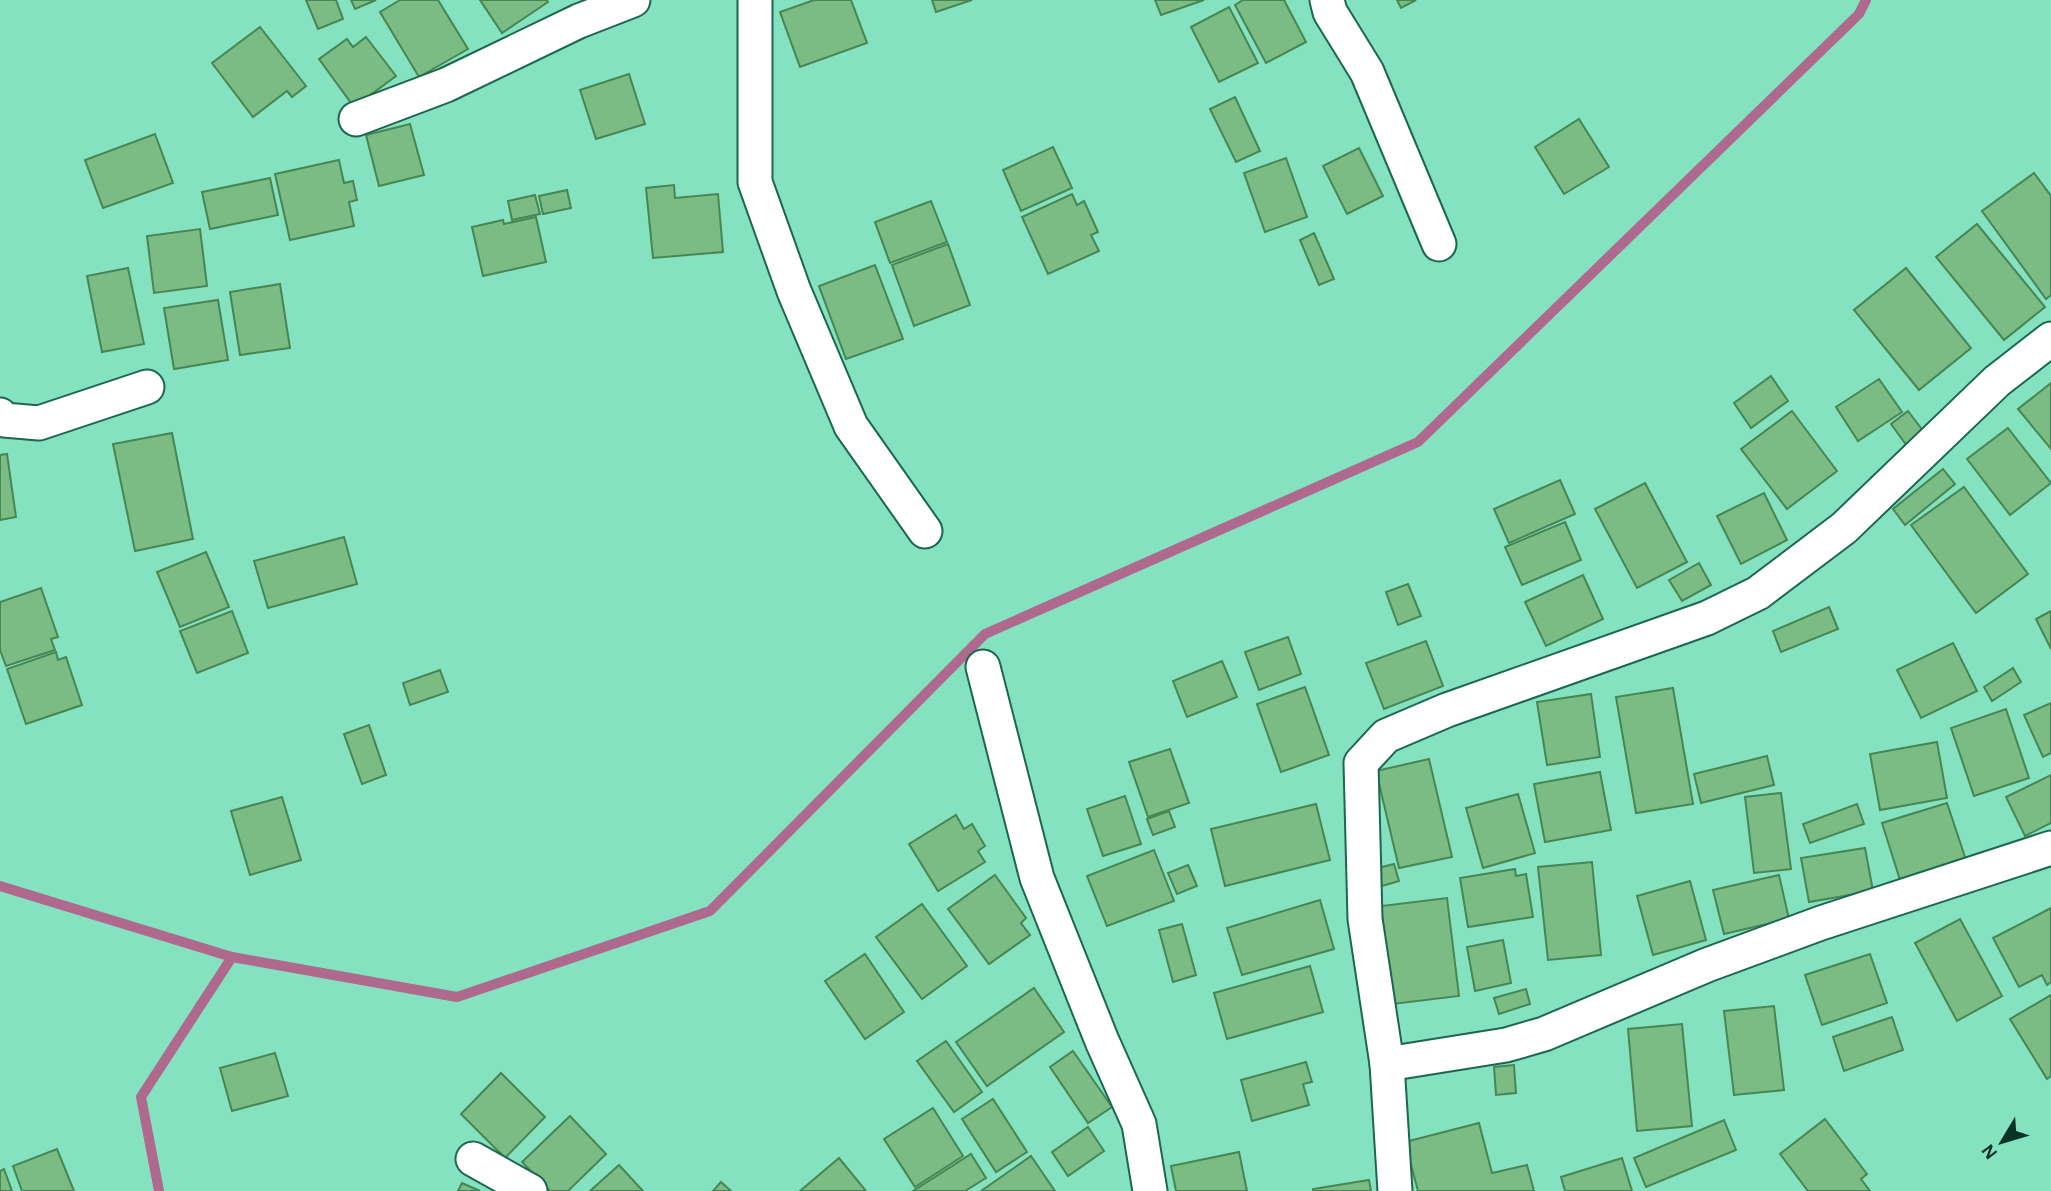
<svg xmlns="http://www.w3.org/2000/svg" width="2051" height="1191" font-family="'Alegreya Sans',sans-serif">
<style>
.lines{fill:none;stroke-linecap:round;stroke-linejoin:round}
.stream{stroke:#ae698d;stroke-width:10}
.building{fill:#7bbb84;stroke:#478653;stroke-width:2}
.minor-casing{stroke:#1b674f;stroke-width:37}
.minor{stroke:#fff;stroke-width:33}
</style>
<rect width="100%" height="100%" fill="#85e2c0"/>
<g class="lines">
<!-- stream -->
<g class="stream">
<path d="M0,886L232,957L457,997L710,911L985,634L1418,442L1859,14L1866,0"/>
<path d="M159,1191L141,1097L232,957"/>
</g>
</g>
<!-- building -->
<g class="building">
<path d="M306,0H336L343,19L318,29Z"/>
<path d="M351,0H376L355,9Z"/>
<path d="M400,0H438L468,49L419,77L380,12Z"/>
<path d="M480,0H547L548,2L502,33Z"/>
<path d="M814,0H851L867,43L800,67L780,12Z"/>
<path d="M932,0H972L936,12Z"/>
<path d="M1155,0H1204L1161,15Z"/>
<path d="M1243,0H1284L1306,42L1266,63L1235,5Z"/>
<path d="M1397,0H1416L1401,8Z"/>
<path d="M1229,7L1258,63L1219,82L1191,27Z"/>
<path d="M260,27L306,86L292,97L287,91L253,117L212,63Z"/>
<path d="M366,37L396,76L354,107L319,59L347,39L353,47Z"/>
<path d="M629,74L645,124L596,139L580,90Z"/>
<path d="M1235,97L1260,151L1236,162L1210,109Z"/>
<path d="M1579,119L1609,167L1564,194L1535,147Z"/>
<path d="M410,124L424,175L379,186L366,135Z"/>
<path d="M155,134L173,183L103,208L85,160Z"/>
<path d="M1053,147L1072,188L1021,211L1003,170Z"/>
<path d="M1359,148L1383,196L1347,214L1323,166Z"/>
<path d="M1286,158L1307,217L1265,232L1244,173Z"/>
<path d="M339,160L344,183L353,181L357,200L349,202L354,226L290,240L275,174Z"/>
<path d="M2034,173L2051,196V295L2046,299L1982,211Z"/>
<path d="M270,178L278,215L210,229L202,192Z"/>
<path d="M674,185L675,198L718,194L723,252L653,258L646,188Z"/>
<path d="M567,190L571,208L543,214L539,196Z"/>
<path d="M1072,194L1077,205L1084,201L1098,232L1091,235L1099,251L1048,274L1022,217Z"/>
<path d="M535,195L540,214L512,220L508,201Z"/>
<path d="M931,201L947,242L890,263L875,222Z"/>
<path d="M536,217L546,262L483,276L472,227L503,220L504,224Z"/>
<path d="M1977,224L2045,307L2004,340L1936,257Z"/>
<path d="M200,229L207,286L154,293L147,236Z"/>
<path d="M1314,233L1334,279L1319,285L1300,240Z"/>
<path d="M948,244L970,305L914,326L892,265Z"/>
<path d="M875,265L903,339L846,359L819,286Z"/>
<path d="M128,268L144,344L102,352L87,276Z"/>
<path d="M1906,268L1971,348L1919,390L1854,310Z"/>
<path d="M280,284L290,348L240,355L230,292Z"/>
<path d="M218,300L228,360L174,369L164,308Z"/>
<path d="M1771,376L1788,401L1751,428L1734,403Z"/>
<path d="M1879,379L1902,412L1858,441L1836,407Z"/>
<path d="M2051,383V449L2018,409Z"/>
<path d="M1792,411L1837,471L1787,509L1741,449Z"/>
<path d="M1908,411L1924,432L1907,446L1891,424Z"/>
<path d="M2008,428L2051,483L2010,515L1967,459Z"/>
<path d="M172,433L193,539L135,551L113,444Z"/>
<path d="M7,454L16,517L0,520V455Z"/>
<path d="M1943,469L1955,484L1905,525L1893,509Z"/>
<path d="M1560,480L1575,514L1509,543L1494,509Z"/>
<path d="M1645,483L1687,562L1637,588L1595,509Z"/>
<path d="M1964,487L2028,574L1976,613L1911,525Z"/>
<path d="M1764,493L1787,540L1741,564L1717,516Z"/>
<path d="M1565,522L1581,560L1522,585L1505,547Z"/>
<path d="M344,537L357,584L268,608L254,561Z"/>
<path d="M206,552L229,607L180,627L157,572Z"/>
<path d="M1699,563L1711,585L1682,601L1669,580Z"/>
<path d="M1583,575L1603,619L1546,646L1525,602Z"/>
<path d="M1408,584L1421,616L1398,625L1386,592Z"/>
<path d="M41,588L58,637L51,639L55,650L6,666L0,650V602Z"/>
<path d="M1829,607L1838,629L1781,652L1773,631Z"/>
<path d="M232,611L248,653L197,673L180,631Z"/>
<path d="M2051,611V649L2036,619Z"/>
<path d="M1288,637L1301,674L1259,690L1245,652Z"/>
<path d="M1426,641L1443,686L1384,709L1366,663Z"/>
<path d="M1953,643L1977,691L1921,718L1897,670Z"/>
<path d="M56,652L58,660L66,657L82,705L26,724L7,669Z"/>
<path d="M1222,661L1237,697L1187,717L1173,681Z"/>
<path d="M2013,668L2021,682L1992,701L1984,687Z"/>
<path d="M440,670L448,692L410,705L403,683Z"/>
<path d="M1305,687L1329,755L1281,772L1257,704Z"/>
<path d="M1673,688L1693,804L1636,813L1616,697Z"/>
<path d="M1591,694L1600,757L1547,765L1537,702Z"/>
<path d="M2051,703V753L2043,757L2024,715Z"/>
<path d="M2006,709L2029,778L1974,796L1951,728Z"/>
<path d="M369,725L386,775L362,784L344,734Z"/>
<path d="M1937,742L1947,798L1880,810L1870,754Z"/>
<path d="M1170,749L1189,803L1148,817L1129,762Z"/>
<path d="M1767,756L1774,785L1701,803L1694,774Z"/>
<path d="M1429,759L1452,857L1399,868L1376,771Z"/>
<path d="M1600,772L1611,830L1545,842L1534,784Z"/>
<path d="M2051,775V823L2025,836L2006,797Z"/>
<path d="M1781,793L1791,869L1754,873L1745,797Z"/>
<path d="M1518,794L1535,853L1483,868L1466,808Z"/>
<path d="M1125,796L1141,844L1103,856L1087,809Z"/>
<path d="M282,797L301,860L250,875L231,811Z"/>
<path d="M1947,803L1966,860L1900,880L1882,823Z"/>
<path d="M1316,804L1330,860L1225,886L1211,829Z"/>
<path d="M1857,804L1864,824L1810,843L1803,824Z"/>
<path d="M1169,811L1175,827L1153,835L1147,819Z"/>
<path d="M956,815L964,829L972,824L985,846L978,851L985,862L938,891L909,844Z"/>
<path d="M1865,848L1873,891L1809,902L1801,858Z"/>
<path d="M1154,850L1174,901L1107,926L1087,876Z"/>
<path d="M1592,862L1601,955L1548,960L1538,867Z"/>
<path d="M1394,864L1399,881L1382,886L1378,868Z"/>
<path d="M1188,865L1197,886L1177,894L1168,873Z"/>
<path d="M1515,869L1516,876L1526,874L1533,917L1468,927L1460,878Z"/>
<path d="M995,875L1026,918L1021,923L1030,935L989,964L948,909Z"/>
<path d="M1779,875L1789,919L1724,934L1713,890Z"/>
<path d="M1690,881L1706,940L1653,955L1637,896Z"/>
<path d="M1447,898L1459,996L1393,1004L1381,906Z"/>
<path d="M1320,900L1334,949L1242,975L1227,928Z"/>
<path d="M922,904L967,966L922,999L876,937Z"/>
<path d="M2051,908V982L2047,985L2042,975L2019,987L1993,938Z"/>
<path d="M1960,919L2002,996L1957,1021L1915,943Z"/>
<path d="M1182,924L1196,975L1173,982L1159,930Z"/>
<path d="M1503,940L1511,983L1475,991L1467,947Z"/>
<path d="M865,954L904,1012L865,1039L825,981Z"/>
<path d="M1870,954L1887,1003L1822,1025L1805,975Z"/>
<path d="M1310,966L1323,1012L1227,1039L1214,993Z"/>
<path d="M1034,988L1064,1032L987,1086L956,1042Z"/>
<path d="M1526,989L1530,1004L1499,1014L1494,998Z"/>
<path d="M2051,995V1076L2047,1079L2010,1019Z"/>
<path d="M1774,1006L1784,1090L1734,1095L1724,1011Z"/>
<path d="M1892,1017L1903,1050L1844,1071L1833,1037Z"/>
<path d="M1682,1024L1692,1126L1637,1131L1628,1029Z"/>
<path d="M946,1041L982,1092L954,1112L917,1061Z"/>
<path d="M1073,1051L1112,1107L1088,1123L1050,1067Z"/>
<path d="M275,1053L288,1096L232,1111L220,1068Z"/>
<path d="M1306,1062L1312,1082L1303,1084L1309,1105L1252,1121L1241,1080Z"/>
<path d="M1514,1065L1516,1093L1496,1095L1494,1067Z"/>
<path d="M501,1073L545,1117L505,1158L461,1114Z"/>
<path d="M993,1099L1027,1152L996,1172L962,1119Z"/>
<path d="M933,1108L963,1156L915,1187L884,1139Z"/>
<path d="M570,1116L606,1154L568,1191H550L522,1162Z"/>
<path d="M1825,1119L1867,1174L1861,1179L1870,1191H1808L1780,1154Z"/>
<path d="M1724,1120L1736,1150L1646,1187L1634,1158Z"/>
<path d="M1479,1123L1492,1173L1527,1165L1534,1191H1418L1405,1142Z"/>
<path d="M1088,1127L1104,1151L1068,1176L1052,1152Z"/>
<path d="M57,1149L74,1191H22L13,1166Z"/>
<path d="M1239,1152L1247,1191H1176L1171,1166Z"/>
<path d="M971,1154L986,1178L965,1191H913Z"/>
<path d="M1031,1156L1055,1191H981Z"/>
<path d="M839,1158L866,1191H800Z"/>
<path d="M1622,1158L1632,1191H1565L1561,1177Z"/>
<path d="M619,1165L643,1191H590Z"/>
<path d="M4,1169L12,1191H0V1171Z"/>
<path d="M1369,1180L1371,1191H1313V1189Z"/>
<path d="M721,1182L731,1191H713Z"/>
<path d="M462,1183L480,1191H458Z"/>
</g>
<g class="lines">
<!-- minor casing -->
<g class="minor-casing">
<g id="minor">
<path d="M755,0V182L794,291L851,426L925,531"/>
<path d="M1327,0L1330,12L1367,72L1439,244"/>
<path d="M356,119L446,85L579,21L633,0"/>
<path d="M0,415L4,420L39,423L147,387"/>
<path d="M983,667L1037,878L1102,1041L1139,1124L1150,1191"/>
<path d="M1387,1064L1506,1045L1544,1034L1707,965L1821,923L2051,848"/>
<path d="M473,1159L530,1191"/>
<path d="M1395,1191L1387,1064L1365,919L1361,763L1386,736L1447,710L1707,618L1758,593L1844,528L1997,381L2051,339"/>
</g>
</g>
<!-- minor -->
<use href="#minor" class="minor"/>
</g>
<!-- north arrow -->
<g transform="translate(2002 1142) rotate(232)" stroke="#85e2c0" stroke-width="5" paint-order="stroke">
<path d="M0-5L12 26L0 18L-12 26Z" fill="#093326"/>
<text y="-10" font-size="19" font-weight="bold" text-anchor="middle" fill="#093326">N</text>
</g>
</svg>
